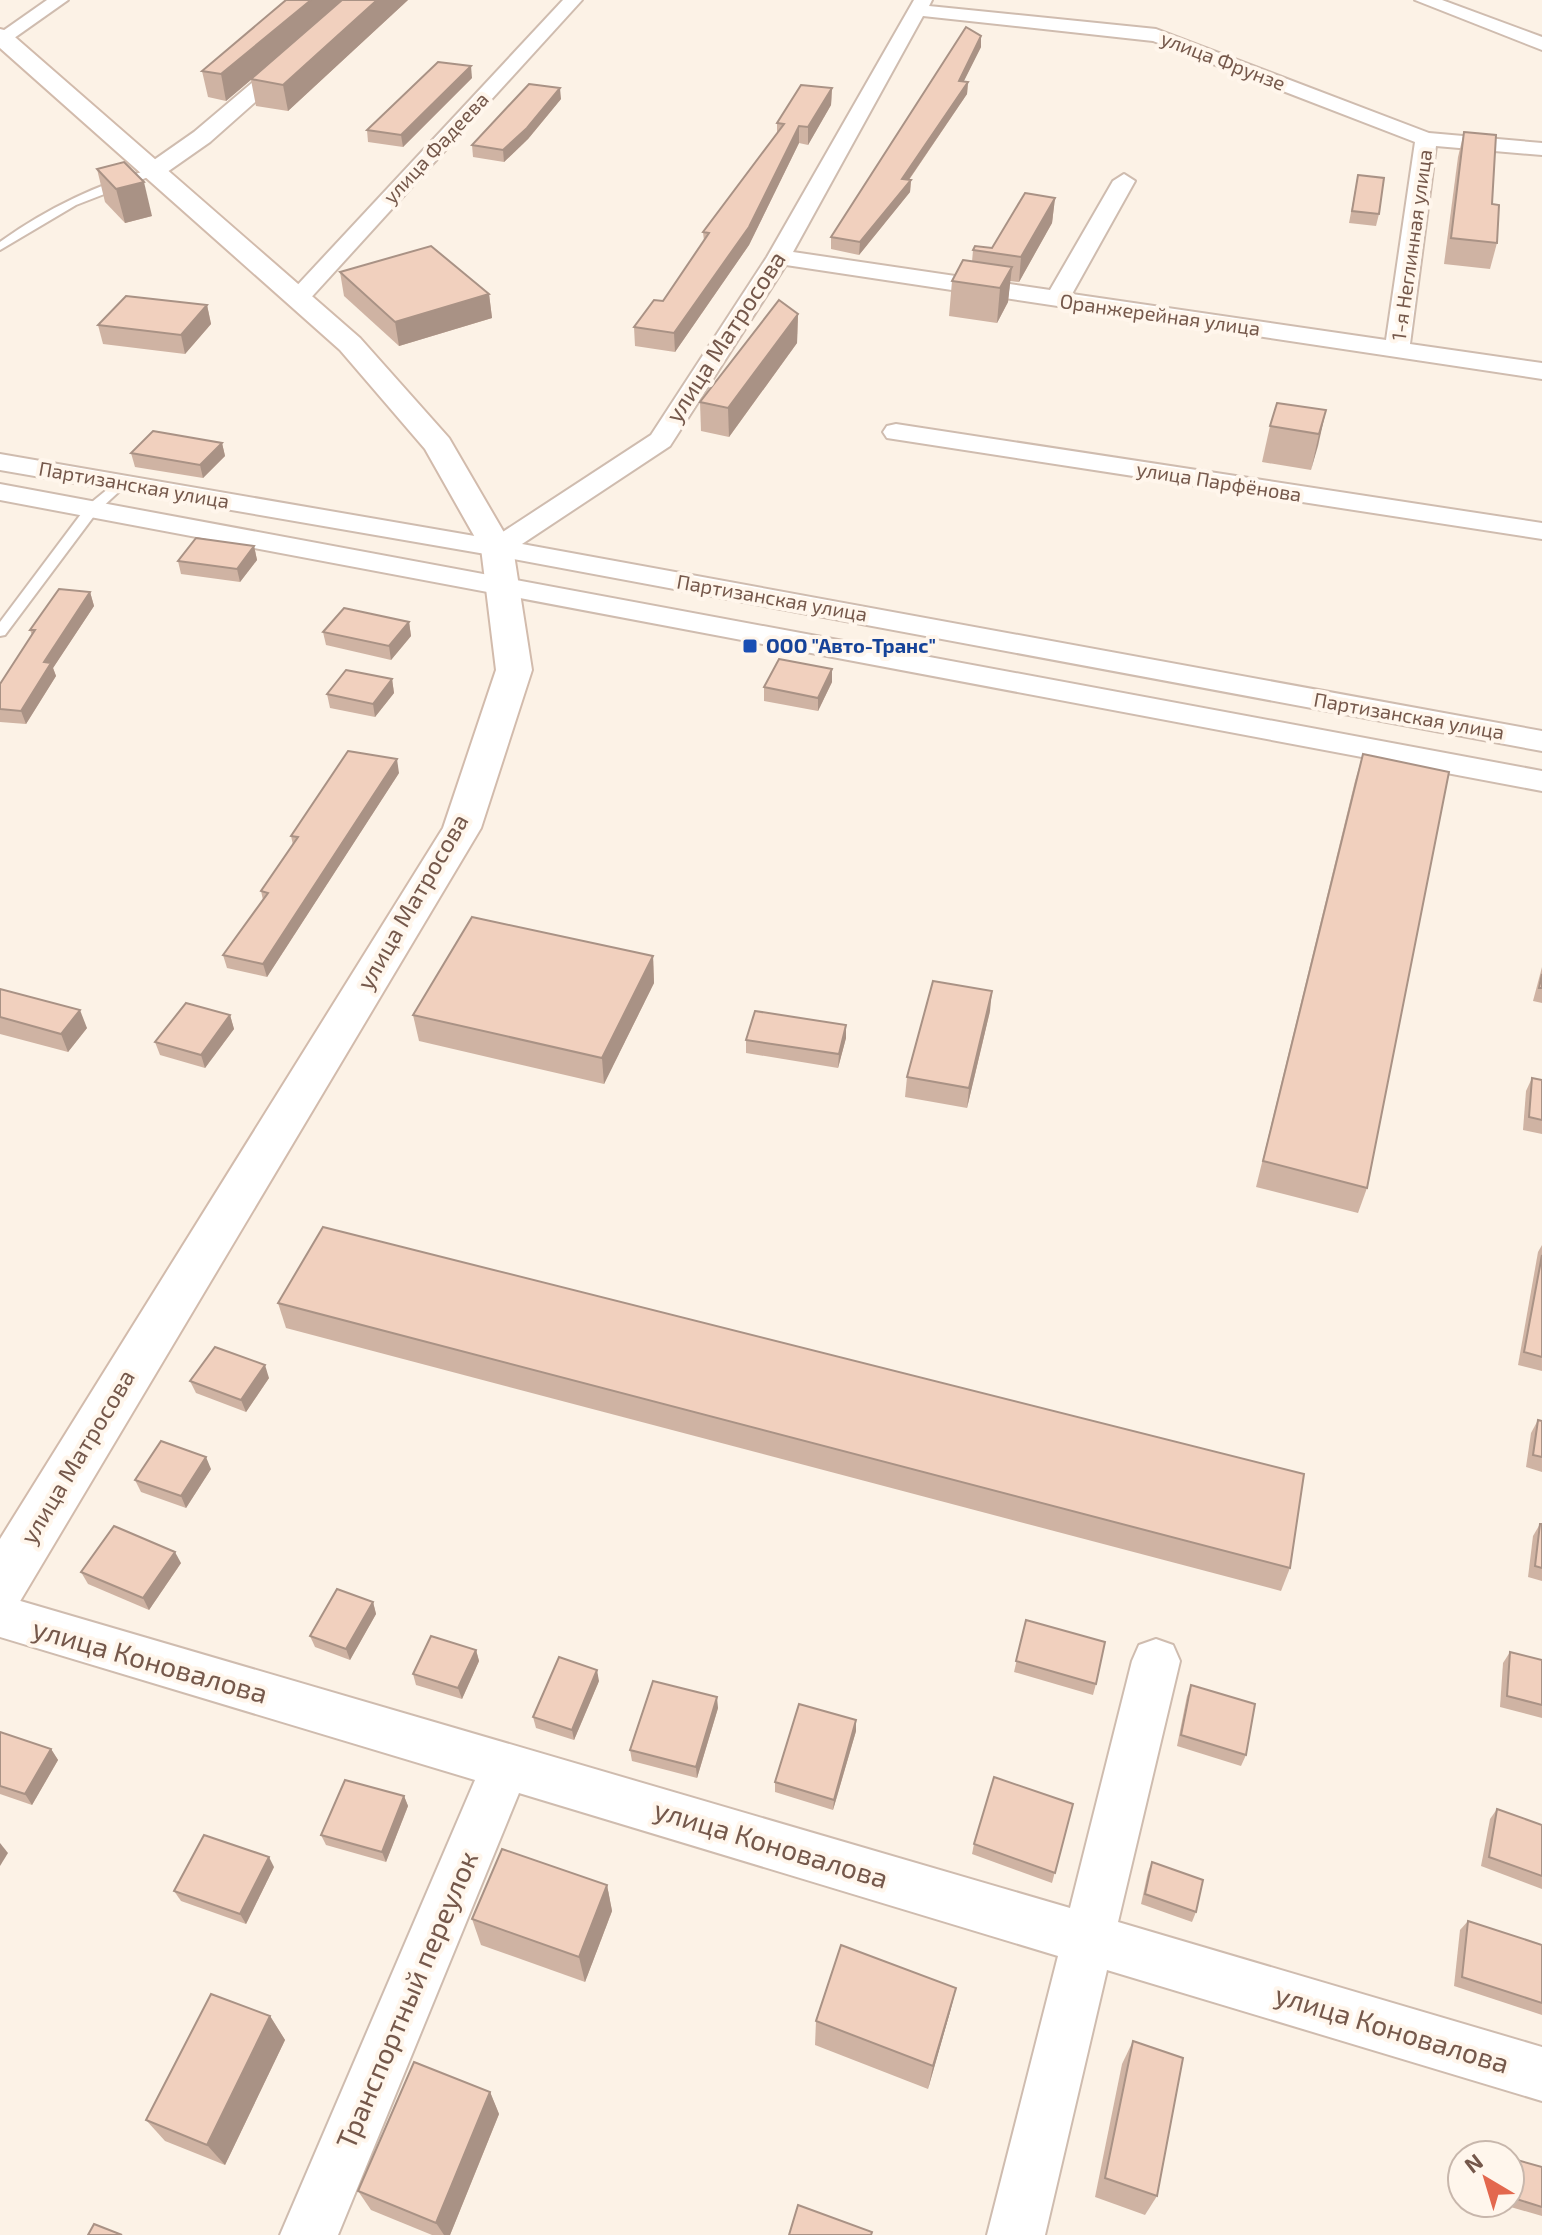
<svg xmlns="http://www.w3.org/2000/svg" width="1542" height="2235" font-family="'Exo 2',sans-serif">
<style>
.lines{fill:none;stroke-linecap:round;stroke-linejoin:round}
.lane-casing{stroke:#cfbcaf;stroke-width:4}
.street-casing{stroke:#cfbcaf;stroke-width:4}
.secondary-casing{stroke:#d2bbac;stroke-width:4}
.lane{fill:#fff;fill-rule:evenodd}
.street{fill:#fff;fill-rule:evenodd}
.secondary{fill:#fff;fill-rule:evenodd}
.wall{fill:#cfb3a3}
.shaded-wall{fill:#a99285}
.building{fill:#f1d0be;stroke:#a99285;stroke-width:2}
.transit-dot{fill:#1a4fb4;stroke:#fff6ec;stroke-width:3}
.labels{text-anchor:middle;stroke-width:8;stroke-linejoin:round;paint-order:stroke}
.far-street-label{font-size:20px;fill:#75584b;stroke:#fff6ec}
.far-transit-label{font-size:20px;font-weight:bold;fill:#164399;stroke:#fff6ec;text-anchor:start}
.street-label{font-size:24px;fill:#75584b;stroke:#fff6ec}
.near-street-label{font-size:28px;fill:#75584b;stroke:#fff6ec}
</style>
<rect width="100%" height="100%" fill="#fcf2e6"/>
<g class="lines">
<!-- lane casing -->
<g class="lane-casing">
<g id="lane">
<path d="M152,169L157,172L156,174L76,205L0,250V242C46,209 98,184 152,169Z"/>
<path d="M120,479L125,480V486L97,512L5,635L0,636V622L87,506Z"/>
</g>
</g>
<!-- street casing -->
<g class="street-casing">
<g id="street">
<path d="M47,0H68L0,48V33Z"/>
<path d="M350,0H370L210,142L160,177H144L141,172L144,167L194,132Z"/>
<path d="M563,0H582L307,302H291L287,297L291,292Z"/>
<path d="M914,0H932L929,6L1156,29L1429,133L1542,143V155L1436,146L1410,344L1542,363V379L786,265L670,446L522,544L1542,731V751L497,556L0,470V454L492,539L651,435L767,257ZM923,16L1153,41L1415,142L1386,340L1072,294L1135,181L1124,174L1113,181L1050,290L793,252Z"/>
<path d="M1415,0H1442L1542,37V50Z"/>
<path d="M896,424L1542,523V539L887,438L883,432L887,426Z"/>
<path d="M0,484L1542,771V791L0,500Z"/>
<path d="M0,1595L1070,1908L1132,1661L1139,1645L1156,1639L1173,1645L1180,1661L1118,1922L1542,2047V2101L1107,1970L1045,2235H987L1058,1956L519,1793L338,2235H280L475,1780L0,1637Z"/>
</g>
</g>
<!-- secondary casing -->
<g class="secondary-casing">
<path id="secondary" d="M0,29L8,31L360,338L449,438L513,548L532,670L481,828L19,1603L0,1610V1539L443,828L496,670L481,548L425,449L340,350L0,48Z"/>
</g>
<!-- lane -->
<use href="#lane" class="lane"/>
<!-- street -->
<use href="#street" class="street"/>
<!-- secondary -->
<use href="#secondary" class="secondary"/>
</g>
<!-- wall -->
<g class="wall">
<path d="M286,0H408L288,111L256,106L251,80L226,101L208,97L202,71Z"/>
<path d="M981,36V47L963,82H968L967,94L909,180H911L910,192L859,255L831,249V237Z"/>
<path d="M472,78L403,147L368,142L367,130Z"/>
<path d="M832,88L831,105L808,145L799,143L749,245L675,352L635,346L634,327L663,301L704,241L703,232L777,133V123Z"/>
<path d="M561,99L528,139L504,162L473,157L472,145Z"/>
<path d="M1464,132L1492,204L1497,243L1490,269L1444,264L1458,157Z"/>
<path d="M97,169L152,216L125,223L105,202Z"/>
<path d="M1358,175L1379,214L1376,226L1349,223Z"/>
<path d="M1055,198L1052,223L1019,282L1010,281L1008,302L997,323L949,316L952,281L972,262L973,250L992,248Z"/>
<path d="M340,272L489,294L492,318L399,346L344,296Z"/>
<path d="M207,305L211,324L185,354L103,344L98,325Z"/>
<path d="M798,314L797,343L729,437L701,431L700,402Z"/>
<path d="M1326,410L1311,470L1262,462L1270,426Z"/>
<path d="M222,443L225,456L203,478L135,467L131,453Z"/>
<path d="M254,546L257,560L240,582L181,574L178,561Z"/>
<path d="M90,592L94,606L53,668L56,676L26,724L0,722V684L32,635L30,630Z"/>
<path d="M409,622L411,636L391,660L326,645L323,632Z"/>
<path d="M832,669V682L818,711L764,701V687Z"/>
<path d="M392,679L394,693L375,717L330,708L327,694Z"/>
<path d="M1363,754L1367,1188L1358,1213L1256,1187L1355,781Z"/>
<path d="M399,773L267,977L227,968L223,955L263,900L261,891L293,845L291,836Z"/>
<path d="M653,956L654,983L604,1084L419,1041L413,1015Z"/>
<path d="M1542,967V1003L1533,1001Z"/>
<path d="M0,989L87,1028L68,1052L0,1034Z"/>
<path d="M990,1011L967,1108L905,1097L907,1077Z"/>
<path d="M230,1015L234,1029L205,1068L160,1055L155,1042Z"/>
<path d="M846,1038L838,1068L746,1053V1040Z"/>
<path d="M1532,1078L1542,1080V1134L1523,1130L1526,1091Z"/>
<path d="M1542,1245V1371L1518,1365L1538,1252Z"/>
<path d="M278,1303L1290,1568L1281,1591L286,1328Z"/>
<path d="M269,1378L246,1412L196,1393L190,1381Z"/>
<path d="M1538,1420L1542,1421V1472L1526,1467L1531,1433Z"/>
<path d="M211,1469L186,1508L141,1492L135,1480Z"/>
<path d="M1540,1524H1542V1581L1528,1577L1533,1536Z"/>
<path d="M181,1563L149,1610L88,1584L81,1572Z"/>
<path d="M373,1602L376,1614L350,1660L315,1647L310,1636Z"/>
<path d="M1026,1620L1096,1684L1093,1695L1014,1672Z"/>
<path d="M476,1650L479,1661L462,1699L416,1685L413,1674Z"/>
<path d="M1510,1652L1542,1660V1718L1500,1707L1503,1663Z"/>
<path d="M599,1681L574,1740L536,1728L533,1717Z"/>
<path d="M1191,1685L1246,1755L1241,1766L1177,1746L1187,1696Z"/>
<path d="M718,1708L697,1778L632,1761L630,1750Z"/>
<path d="M856,1720V1731L833,1810L775,1792V1782Z"/>
<path d="M0,1732L51,1749L58,1760L32,1805L0,1794Z"/>
<path d="M404,1796L408,1806L386,1862L326,1845L321,1835Z"/>
<path d="M1073,1804L1052,1883L972,1854L974,1844Z"/>
<path d="M1497,1809L1542,1825V1889L1481,1866L1490,1819Z"/>
<path d="M1152,1862L1196,1912L1192,1922L1141,1904L1148,1872Z"/>
<path d="M274,1867L246,1924L181,1901L174,1891Z"/>
<path d="M607,1885L612,1911L585,1982L481,1945L472,1919Z"/>
<path d="M1468,1921L1542,1945V2015L1454,1986L1460,1930Z"/>
<path d="M956,1988L950,2012L928,2089L815,2045L816,2021Z"/>
<path d="M270,2016L285,2040L225,2165L165,2141L146,2120Z"/>
<path d="M1133,2041L1157,2196L1145,2215L1095,2197L1122,2064Z"/>
<path d="M490,2092L499,2114L450,2235H432L371,2210L358,2191Z"/>
<path d="M1510,2158L1542,2167V2216L1497,2203H1510Z"/>
</g>
<!-- shaded-wall -->
<g class="shaded-wall">
<path d="M311,0H345L226,101L221,74Z"/>
<path d="M377,0H408L288,111L283,85Z"/>
<path d="M981,36V47L958,93L959,81Z"/>
<path d="M471,66L472,78L403,147L401,135Z"/>
<path d="M968,82L967,94L901,191L902,179Z"/>
<path d="M560,88L561,99L528,139L504,162L503,150Z"/>
<path d="M832,88L831,105L808,145V127Z"/>
<path d="M799,126V143L749,245L675,352L674,333Z"/>
<path d="M911,180L910,192L859,255L860,242Z"/>
<path d="M144,182L152,216L125,223L116,189Z"/>
<path d="M1055,198L1052,223L1019,282L1021,257Z"/>
<path d="M1012,267L1008,302L997,323L1000,288Z"/>
<path d="M489,294L492,318L399,346L395,322Z"/>
<path d="M207,305L211,324L185,354L181,335Z"/>
<path d="M798,314L797,343L729,437L728,408Z"/>
<path d="M1326,410L1318,446L1311,470L1319,434Z"/>
<path d="M222,443L225,456L203,478L200,465Z"/>
<path d="M254,546L257,560L240,582L237,569Z"/>
<path d="M90,592L94,606L53,668L56,676L26,724L21,711L44,662Z"/>
<path d="M409,622L411,636L391,660L389,646Z"/>
<path d="M832,669V682L818,711V698Z"/>
<path d="M392,679L394,693L375,717L373,704Z"/>
<path d="M397,759L399,773L267,977L263,964Z"/>
<path d="M653,956L654,983L604,1084L602,1058Z"/>
<path d="M992,991L990,1011L967,1108L969,1088Z"/>
<path d="M80,1010L87,1028L68,1052L61,1034Z"/>
<path d="M230,1015L234,1029L205,1068L201,1055Z"/>
<path d="M846,1025V1038L838,1068L839,1054Z"/>
<path d="M265,1365L269,1378L246,1412L241,1400Z"/>
<path d="M206,1457L211,1469L186,1508L181,1496Z"/>
<path d="M175,1552L181,1563L149,1610L143,1598Z"/>
<path d="M373,1602L376,1614L350,1660L346,1649Z"/>
<path d="M476,1650L479,1661L462,1699L458,1688Z"/>
<path d="M597,1670L599,1681L574,1740L572,1730Z"/>
<path d="M717,1697L718,1708L697,1778L696,1767Z"/>
<path d="M856,1720V1731L833,1810L834,1800Z"/>
<path d="M51,1749L58,1760L32,1805L25,1794Z"/>
<path d="M404,1796L408,1806L386,1862L382,1852Z"/>
<path d="M0,1843L8,1853L0,1866Z"/>
<path d="M269,1857L274,1867L246,1924L240,1914Z"/>
<path d="M607,1885L612,1911L585,1982L579,1957Z"/>
<path d="M956,1988L950,2012L928,2089L933,2066Z"/>
<path d="M270,2016L285,2040L225,2165L207,2145Z"/>
<path d="M490,2092L499,2114L450,2235H444L436,2223Z"/>
</g>
<!-- building -->
<g class="building">
<path d="M286,0H311L221,74L202,71Z"/>
<path d="M342,0H377L283,85L251,79Z"/>
<path d="M966,27L981,36L959,81L968,82L902,179L911,180L860,242L831,237Z"/>
<path d="M438,62L471,66L401,135L367,130Z"/>
<path d="M529,84L560,88L527,128L503,150L472,145Z"/>
<path d="M801,85L832,88L808,127L799,126L749,227L674,333L634,327L654,300L663,301L709,233L703,232L784,124L777,123Z"/>
<path d="M1464,132L1496,135L1492,204L1499,205L1497,243L1451,238Z"/>
<path d="M124,162L144,182L116,189L97,169Z"/>
<path d="M1358,175L1384,178L1379,214L1352,211Z"/>
<path d="M1025,193L1055,198L1021,257L973,250L975,246L992,248Z"/>
<path d="M431,246L489,294L395,322L340,272Z"/>
<path d="M963,260L1012,267L1000,288L952,281Z"/>
<path d="M126,296L207,305L181,335L98,325Z"/>
<path d="M779,300L798,314L728,408L700,402Z"/>
<path d="M1277,403L1326,410L1319,434L1270,426Z"/>
<path d="M153,431L222,443L200,465L131,453Z"/>
<path d="M196,538L254,546L237,569L178,561Z"/>
<path d="M59,589L90,592L44,662L51,663L21,711L0,709V684L35,630H30Z"/>
<path d="M344,608L409,622L389,646L323,632Z"/>
<path d="M779,659L832,669L818,698L764,687Z"/>
<path d="M346,670L392,679L373,704L327,694Z"/>
<path d="M348,751L397,759L263,964L223,955L268,893L261,891L298,837L291,836Z"/>
<path d="M1363,754L1449,772L1367,1188L1263,1161Z"/>
<path d="M472,917L653,956L602,1058L413,1015Z"/>
<path d="M1542,974V988H1539Z"/>
<path d="M933,981L992,991L969,1088L907,1077Z"/>
<path d="M0,989L80,1010L61,1034L0,1017Z"/>
<path d="M186,1003L230,1015L201,1055L155,1042Z"/>
<path d="M755,1011L846,1025L839,1054L746,1040Z"/>
<path d="M1532,1078L1542,1080V1120L1529,1117Z"/>
<path d="M323,1227L1304,1474L1290,1568L278,1303Z"/>
<path d="M1542,1255V1357L1524,1352Z"/>
<path d="M215,1347L265,1365L241,1400L190,1381Z"/>
<path d="M1538,1420L1542,1421V1457L1533,1455Z"/>
<path d="M161,1441L206,1457L181,1496L135,1480Z"/>
<path d="M1540,1524H1542V1568L1535,1566Z"/>
<path d="M114,1526L175,1552L143,1598L81,1572Z"/>
<path d="M337,1589L373,1602L346,1649L310,1636Z"/>
<path d="M1026,1620L1105,1642L1096,1684L1016,1661Z"/>
<path d="M431,1636L476,1650L458,1688L413,1674Z"/>
<path d="M1510,1652L1542,1660V1705L1507,1696Z"/>
<path d="M559,1657L597,1670L572,1730L533,1717Z"/>
<path d="M653,1681L717,1697L696,1767L630,1750Z"/>
<path d="M1191,1685L1255,1704L1246,1755L1181,1735Z"/>
<path d="M799,1704L856,1720L834,1800L775,1782Z"/>
<path d="M0,1732L51,1749L25,1794L0,1786Z"/>
<path d="M994,1777L1073,1804L1055,1873L974,1844Z"/>
<path d="M345,1780L404,1796L382,1852L321,1835Z"/>
<path d="M1497,1809L1542,1825V1876L1489,1857Z"/>
<path d="M204,1835L269,1857L240,1914L174,1891Z"/>
<path d="M502,1849L607,1885L579,1957L472,1919Z"/>
<path d="M1152,1862L1203,1880L1196,1912L1145,1894Z"/>
<path d="M1468,1921L1542,1945V2003L1462,1977Z"/>
<path d="M841,1945L956,1988L933,2066L816,2021Z"/>
<path d="M211,1994L270,2016L207,2145L146,2120Z"/>
<path d="M1133,2041L1183,2058L1157,2196L1105,2178Z"/>
<path d="M414,2062L490,2092L436,2223L358,2191Z"/>
<path d="M1479,2150L1498,2155H1479Z"/>
<path d="M1510,2158L1542,2167V2207L1510,2197Z"/>
<path d="M798,2205L872,2232L871,2235H789Z"/>
<path d="M94,2224L122,2235H88Z"/>
</g>
<!-- markers -->
<rect class="transit-dot" x="742" y="638" width="16" height="16" rx="4"/>
<g class="labels">
<!-- far-street labels -->
<g class="far-street-label">
<text transform="translate(1223 61) rotate(21)" y="7">улица Фрунзе</text>
<text transform="translate(436 148) rotate(-47)" y="7">улица Фадеева</text>
<text transform="translate(1412 245) rotate(-82)" y="7">1-я Неглинная улица</text>
<text transform="translate(1160 315) rotate(8)" y="7">Оранжерейная улица</text>
<text transform="translate(1219 482) rotate(9)" y="7">улица Парфёнова</text>
<text transform="translate(134 485) rotate(10)" y="7">Партизанская улица</text>
<text transform="translate(772 598) rotate(10)" y="7">Партизанская улица</text>
<text transform="translate(1409 716) rotate(10)" y="7">Партизанская улица</text>
</g>
<!-- far-transit labels -->
<g class="far-transit-label">
<text x="766" y="653">ООО "Авто-Транс"</text>
</g>
<!-- street labels -->
<g class="street-label">
<text transform="translate(726 337) rotate(-57)" y="8">улица Матросова</text>
<text transform="translate(413 902) rotate(-60)" y="8">улица Матросова</text>
<text transform="translate(78 1457) rotate(-59)" y="8">улица Матросова</text>
</g>
<!-- near-street labels -->
<g class="near-street-label">
<text transform="translate(150 1661) rotate(16)" y="10">улица Коновалова</text>
<text transform="translate(771 1844) rotate(17)" y="10">улица Коновалова</text>
<text transform="translate(407 2000) rotate(-67)" y="10">Транспортный переулок</text>
<text transform="translate(1392 2029) rotate(17)" y="10">улица Коновалова</text>
</g>
</g>
<!-- north arrow -->
<g transform="translate(1486 2179) rotate(322)"><circle r="38" fill="#fff6ec" stroke="#c8b7ac" stroke-width="2"/>
<path d="M0-6L14 30L0 20L-14 30Z" fill="#e3684e"/>
<text y="-12" font-size="22" font-weight="bold" text-anchor="middle" fill="#75584b">N</text>
</g>
</svg>
